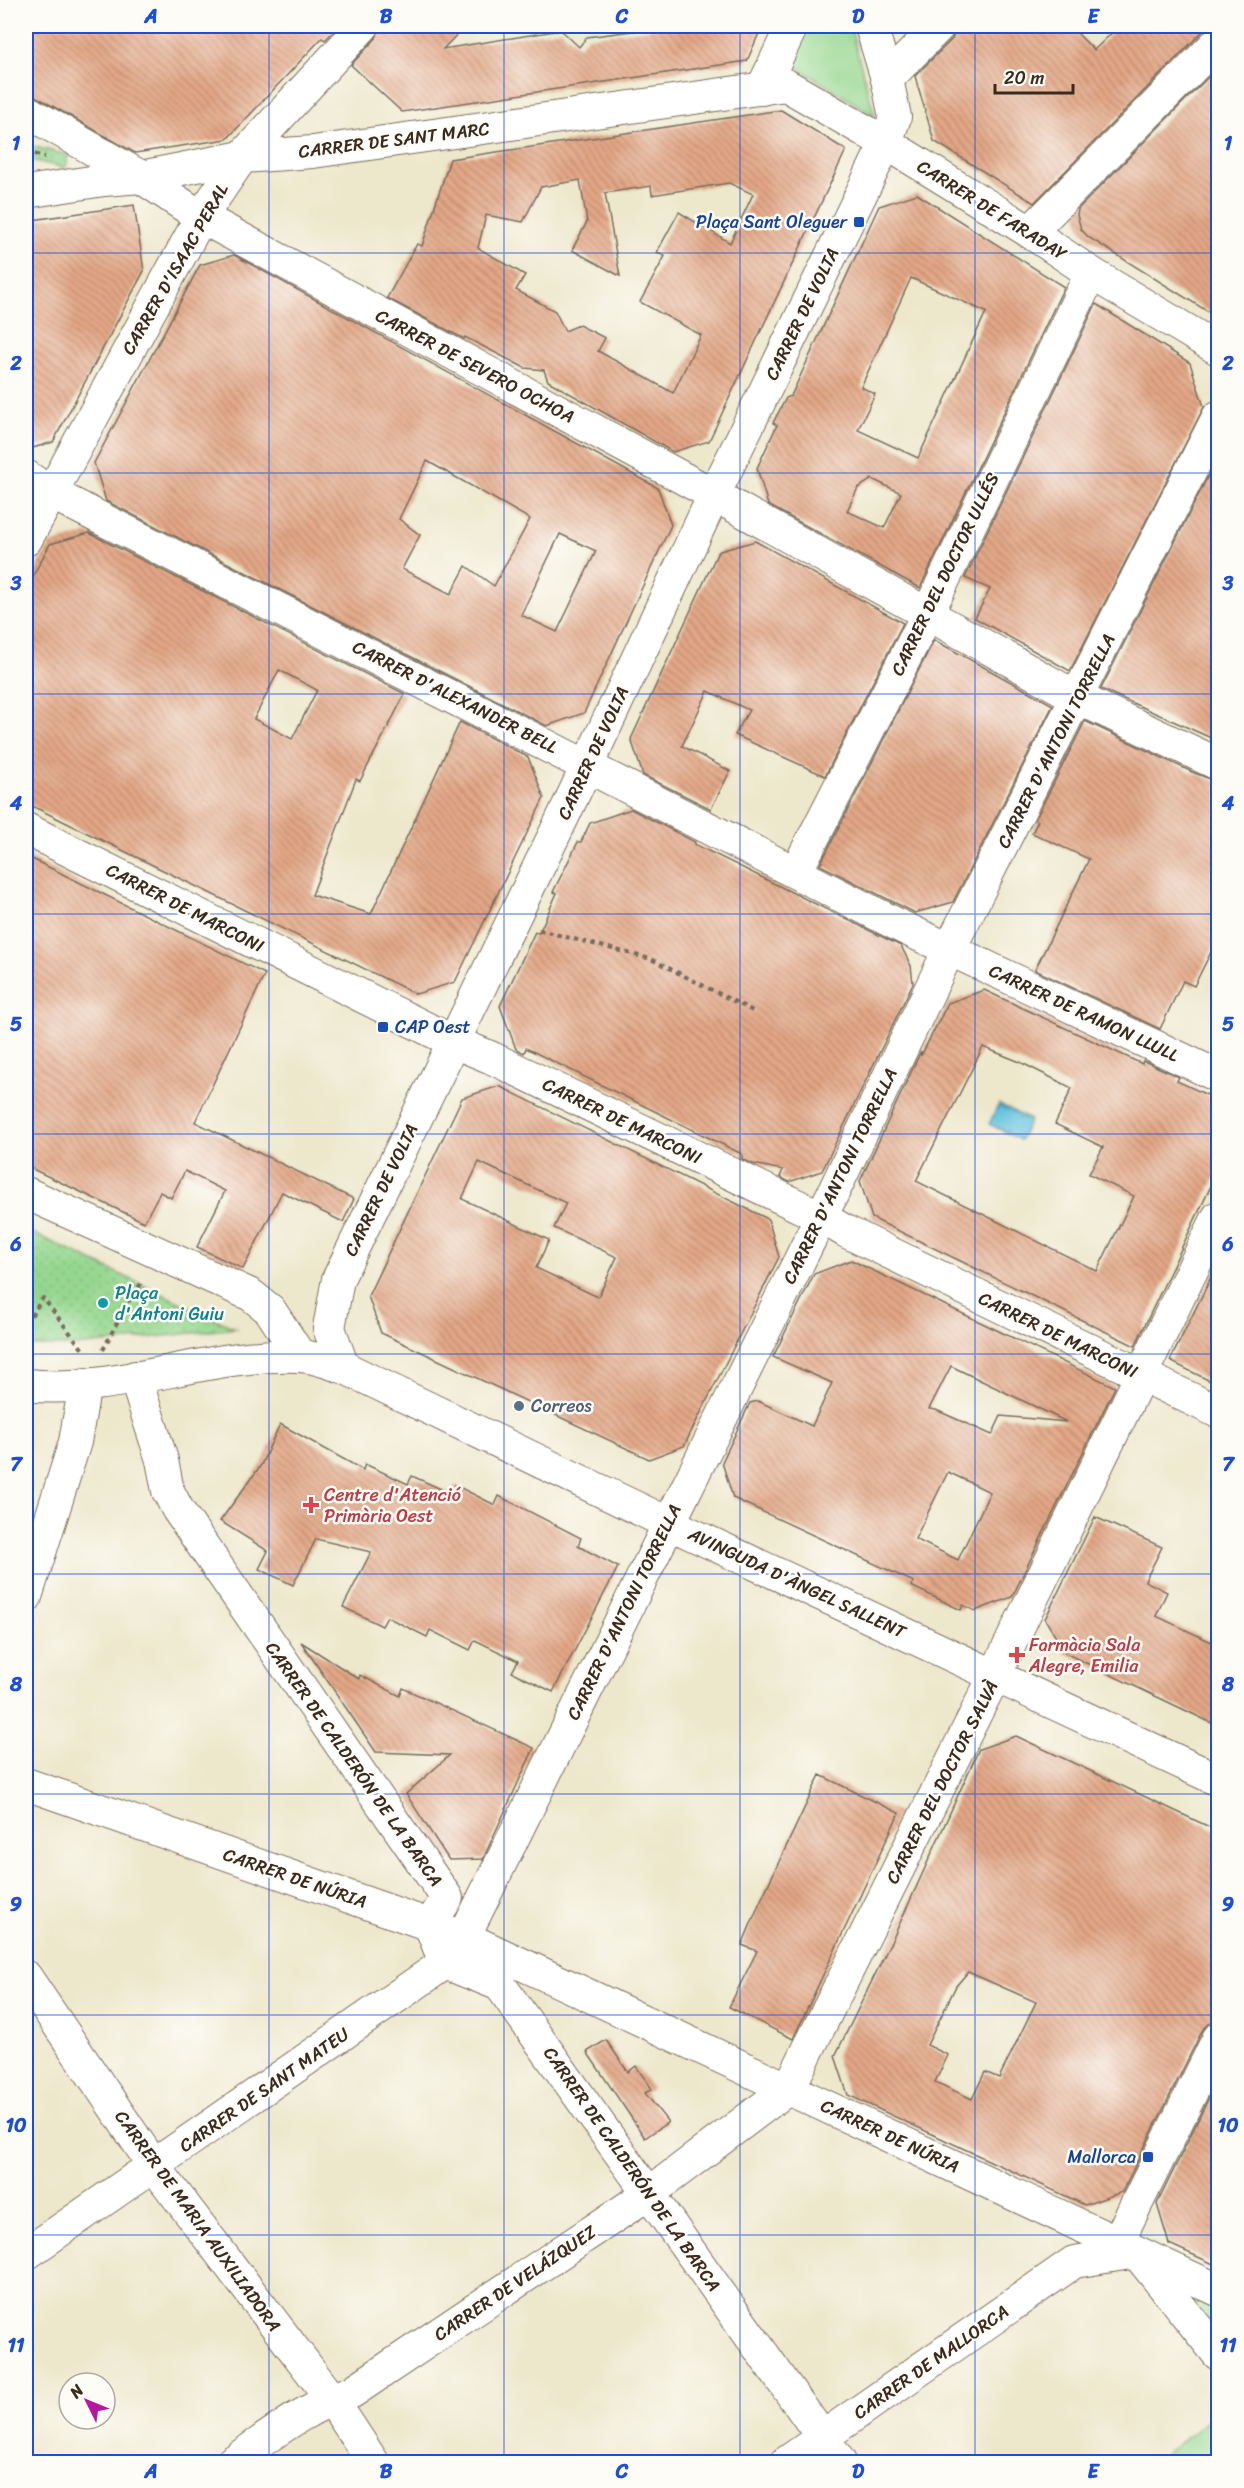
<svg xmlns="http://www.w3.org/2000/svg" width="1244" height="2488" font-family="Sriracha,sans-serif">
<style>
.grass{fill:url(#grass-dots);stroke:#688056;stroke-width:1.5}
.garden{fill:#95d78f;stroke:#688056;stroke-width:1.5}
.water{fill:url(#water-ripples);stroke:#4d767e;stroke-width:1.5}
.building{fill:url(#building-back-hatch);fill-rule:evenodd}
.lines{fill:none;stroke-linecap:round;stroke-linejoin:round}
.minor-casing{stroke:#796c5b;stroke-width:34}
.path{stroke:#796c5b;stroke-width:4;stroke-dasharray:4.5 4.5;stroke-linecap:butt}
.minor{stroke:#fff;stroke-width:32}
.grid{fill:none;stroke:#1d4ed8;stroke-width:1.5;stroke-opacity:0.55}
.transit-dot{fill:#1a4fb4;stroke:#fdfcf7;stroke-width:2}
.culture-dot{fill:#0f9aa8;stroke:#fdfcf7;stroke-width:2}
.service-dot{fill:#5c6f8a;stroke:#fdfcf7;stroke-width:2}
.health-dot{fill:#e0444e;stroke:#fdfcf7;stroke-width:2}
.labels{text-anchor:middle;stroke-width:5;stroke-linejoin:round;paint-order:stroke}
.street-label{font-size:18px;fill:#3b2a1e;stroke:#fdfcf7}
.transit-label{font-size:18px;fill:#164399;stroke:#fdfcf7;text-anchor:end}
.culture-label{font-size:18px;fill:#0d838f;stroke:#fdfcf7;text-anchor:start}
.service-label{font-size:18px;fill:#4e5e75;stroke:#fdfcf7;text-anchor:start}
.health-label{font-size:18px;fill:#be3a42;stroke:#fdfcf7;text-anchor:start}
.neatline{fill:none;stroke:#1d4ed8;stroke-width:2}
.grid-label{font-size:20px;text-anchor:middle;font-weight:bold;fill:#1d4ed8}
</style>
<defs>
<pattern id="grass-dots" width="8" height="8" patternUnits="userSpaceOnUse" patternTransform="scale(1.5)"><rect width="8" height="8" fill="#95d78f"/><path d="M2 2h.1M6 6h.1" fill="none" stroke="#81b97b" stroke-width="1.8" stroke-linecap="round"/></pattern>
<pattern id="water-ripples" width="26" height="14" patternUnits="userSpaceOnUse" patternTransform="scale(1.5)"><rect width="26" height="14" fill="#5fc1dd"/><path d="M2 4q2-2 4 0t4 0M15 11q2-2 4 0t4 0" fill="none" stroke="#509db3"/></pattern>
<pattern id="building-back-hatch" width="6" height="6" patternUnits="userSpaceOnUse" patternTransform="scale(1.5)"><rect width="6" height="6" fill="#e3a786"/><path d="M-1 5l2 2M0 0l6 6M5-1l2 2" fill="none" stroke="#b9886d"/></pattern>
</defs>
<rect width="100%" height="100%" fill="#fdfcf7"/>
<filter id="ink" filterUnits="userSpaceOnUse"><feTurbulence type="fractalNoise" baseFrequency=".0167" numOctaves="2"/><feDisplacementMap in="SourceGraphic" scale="12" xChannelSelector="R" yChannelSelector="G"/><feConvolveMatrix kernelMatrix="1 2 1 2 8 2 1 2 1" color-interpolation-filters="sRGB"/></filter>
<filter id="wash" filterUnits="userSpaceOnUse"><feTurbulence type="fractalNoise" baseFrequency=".008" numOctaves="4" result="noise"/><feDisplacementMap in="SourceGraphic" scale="24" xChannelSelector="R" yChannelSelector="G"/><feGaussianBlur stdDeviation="1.35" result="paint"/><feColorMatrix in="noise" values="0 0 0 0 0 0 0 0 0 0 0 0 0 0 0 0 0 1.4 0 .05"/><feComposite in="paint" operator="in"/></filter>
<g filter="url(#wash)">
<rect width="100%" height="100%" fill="#ede7cb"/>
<!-- grass -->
<g class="grass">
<path d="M26,145L68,155L66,168L26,159Z"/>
<path d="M26,1230L213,1318L235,1328L76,1346H26Z"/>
<path d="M1166,2280L1218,2306V2341Z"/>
</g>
<!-- garden -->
<g class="garden">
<path d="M805,26H850L875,116L789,62Z"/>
<path d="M1218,2413V2462H1155Z"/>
</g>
<!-- water -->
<path class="water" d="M999,1104L1030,1120L1020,1140L989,1124Z"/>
<g id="blocks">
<!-- building -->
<g class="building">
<path d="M26,26H339L325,40L322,38L227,139L135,153L26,91Z"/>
<path d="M380,26H465L443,49L561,30L579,47L587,37L670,26H762L747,61L402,112L351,65L376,38Z"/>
<path d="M957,26H1070L1094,50L1119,26H1212L1205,29L1034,203L934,141L915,76L952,39Z"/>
<path d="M1218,67V318L1088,237L1081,229L1077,215L1078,209Z"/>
<path d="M781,110L846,150L709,441L673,452L548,381L544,370L525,368L465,337L464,339L387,298L417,244L422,246L450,159ZM580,180L587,222L572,250L620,276L605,193L651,186L652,195L729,183L753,194L730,243L679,212L657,252L665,256L640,302L701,335L673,393L598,351L605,338L579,325L565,331L555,311L516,290L525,275L478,248L486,215L523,222L541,187Z"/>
<path d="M917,194L1064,287L920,588L768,505L757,468L777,425L773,423L786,398L791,396L879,206ZM911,278L986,312L918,458L858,430L875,394L861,387ZM872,479L901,493L884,528L847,511L858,488Z"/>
<path d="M134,205L144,271L53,442L26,450V221Z"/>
<path d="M234,255L658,488L671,525L584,713L547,726L106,501L94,463L200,265ZM427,461L530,519L494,586L466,566L451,594L402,569L420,535L399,519ZM560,534L596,551L557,632L521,615Z"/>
<path d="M1096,304L1190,363L1204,407L1070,671L975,618L990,589L965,578Z"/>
<path d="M1218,456V741L1101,689Z"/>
<path d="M89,533L405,694L360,781L356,779L312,895L371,914L460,722L528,757L544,798L455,982L416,994L26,803V589L50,544ZM279,670L317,690L292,739L254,719Z"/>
<path d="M755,541L903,623L825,776L735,735L749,710L708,691L682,746L730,771L711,809L643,775L631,739L717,554L720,551Z"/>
<path d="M934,640L1053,705L953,902L915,913L820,865Z"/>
<path d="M1085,721L1192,772L1218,782V938L1194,986L1183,981L1160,1029L1035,970L1089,859L1032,833L1038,821L1035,820Z"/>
<path d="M631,809L695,842L694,844L901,946L911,966L913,983L822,1171L789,1182L780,1177L783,1170L753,1164L742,1159V1154L526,1048L524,1053L516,1049L500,1006L535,932L539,933L557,893L553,892L578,842H581L590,823Z"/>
<path d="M26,856L265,974L195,1122L354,1199L343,1222L282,1192L243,1269L197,1247L225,1191L185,1171L171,1198L160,1192L144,1222L26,1166Z"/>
<path d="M984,990L1142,1064L1143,1061L1151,1064L1179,1077L1177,1081L1218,1100V1171L1135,1346L872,1218L860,1181L921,1051V1056L948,1003ZM983,1047L1020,1062L1072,1088L1055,1124L1103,1147L1089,1174L1134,1196L1097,1271L916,1181Z"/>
<path d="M499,1086L768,1219L779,1257L684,1446L649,1459L381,1333L368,1296L462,1098ZM479,1162L566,1203L554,1228L617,1257L598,1297L536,1268L549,1240L462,1199Z"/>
<path d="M851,1260L1115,1387L1012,1597L975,1611L963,1605L961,1610L911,1586L914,1582L733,1498L722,1462L750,1403L758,1401L812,1426L832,1383L773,1357L814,1274ZM951,1366L1015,1397L1067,1422L1001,1416L992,1435L936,1410L929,1409ZM948,1472L990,1492L958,1560L915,1539Z"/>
<path d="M1218,1263V1385L1170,1361Z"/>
<path d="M280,1424L363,1470L365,1464L408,1484L412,1476L452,1494L455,1485L495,1505L499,1496L581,1538L578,1546L618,1567L553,1692L512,1672L518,1661L475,1640L470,1650L430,1630L427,1637L387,1617L382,1626L343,1607L371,1552L316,1539L293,1585L259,1569L268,1551L220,1521L261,1465Z"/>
<path d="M1095,1517L1162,1547L1145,1581L1167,1592L1156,1616L1218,1645V1726L1065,1653L1045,1619Z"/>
<path d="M301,1642L359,1679L360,1675L400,1696L403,1688L534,1748L483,1859L449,1860L406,1794L450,1755L376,1752Z"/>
<path d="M1016,1736L1218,1831V2021L1209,2024L1202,2031L1122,2192L1085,2205L848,2095L835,2056L894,1936L979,1749ZM968,1972L1036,2002L999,2078L985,2072L972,2099L935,2082L948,2055L927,2045L956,1986Z"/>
<path d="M820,1775L899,1813L793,2039L729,2007L757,1951L742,1945L760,1902Z"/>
<path d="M606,2040L628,2072L636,2066L652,2089L645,2093L668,2122L645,2138L587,2052Z"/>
<path d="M1218,2079V2266L1169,2244L1157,2204Z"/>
</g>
</g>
</g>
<g filter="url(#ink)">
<use href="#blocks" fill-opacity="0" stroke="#796c5b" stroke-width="1.5"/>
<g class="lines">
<!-- minor casing -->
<g class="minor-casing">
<g id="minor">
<path d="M887,79L939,26"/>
<path d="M762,89L792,26"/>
<path d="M26,111L141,177L201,217L714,495L1078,698L1218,764"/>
<path d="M26,192L104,180L141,177L242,157L313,152L786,85L886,143L1030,232L1091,273L1218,349"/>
<path d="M1030,232L1218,42"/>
<path d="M26,476L51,493L904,928L1218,1076"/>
<path d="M26,540L201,217L242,157L363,26"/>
<path d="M26,829L454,1042L492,1058L821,1217L845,1231L1218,1412"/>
<path d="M796,872L927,615L1091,273"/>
<path d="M26,1193L251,1295L270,1310L300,1356"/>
<path d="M343,1367L329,1328L338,1279L563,817L714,495L886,143L895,117L887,79L871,26"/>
<path d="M135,1377L162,1460L168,1491L178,1510L447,1898L430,1925L445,1963L500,1985L840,2462"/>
<path d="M26,1385C117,1395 207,1352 299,1356C313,1356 329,1363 343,1367L668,1523L1218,1780"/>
<path d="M26,1597L75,1442L85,1384"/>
<path d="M26,1784L464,1937L1218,2290"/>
<path d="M26,1977L154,2166L331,2398L373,2462"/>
<path d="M1121,2243L1126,2225L1218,2039"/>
<path d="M26,2254L445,1963L464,1937L833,1193L949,950L1218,417"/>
<path d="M1141,2258L1218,2354"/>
<path d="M232,2462C270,2436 307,2406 352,2392L648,2194L789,2088L995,1675L1218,1217"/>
<path d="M787,2462L1074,2262L1137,2252"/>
</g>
</g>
<!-- path -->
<g class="path">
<path d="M26,152L45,157"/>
<path d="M539,930L651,959L755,1012"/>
<path d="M26,1323L43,1298L84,1351"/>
<path d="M103,1350L127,1303L143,1281"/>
</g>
<!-- minor -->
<use href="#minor" class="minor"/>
</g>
</g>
<!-- grid -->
<path class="grid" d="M269,26V2462M504,26V2462M740,26V2462M975,26V2462M26,253H1218M26,473H1218M26,694H1218M26,914H1218M26,1134H1218M26,1354H1218M26,1574H1218M26,1794H1218M26,2015H1218M26,2235H1218"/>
<!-- markers -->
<g class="transit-dot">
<rect x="853" y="216" width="12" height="12" rx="3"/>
<rect x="377" y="1021" width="12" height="12" rx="3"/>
<rect x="1142" y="2151" width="12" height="12" rx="3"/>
</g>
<circle class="culture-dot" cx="103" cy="1303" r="6"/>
<circle class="service-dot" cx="519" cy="1406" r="6"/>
<g class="health-dot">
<path d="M308 1496h6v6h6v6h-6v6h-6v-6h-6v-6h6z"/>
<path d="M1014 1646h6v6h6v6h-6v6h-6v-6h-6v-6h6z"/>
</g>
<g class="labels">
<!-- street labels -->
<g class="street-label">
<text transform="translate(394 140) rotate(-7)" y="6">CARRER DE SANT MARC</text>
<text transform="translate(992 210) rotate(32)" y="6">CARRER DE FARADAY</text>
<text transform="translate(175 269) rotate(-60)" y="6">CARRER D'ISAAC PERAL</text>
<text transform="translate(802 314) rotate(-64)" y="6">CARRER DE VOLTA</text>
<text transform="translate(475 366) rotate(28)" y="6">CARRER DE SEVERO OCHOA</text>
<text transform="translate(945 574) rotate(-64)" y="6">CARRER DEL DOCTOR ULLÉS</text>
<text transform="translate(455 697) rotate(27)" y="6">CARRER D'ALEXANDER BELL</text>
<text transform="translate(1056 741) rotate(-63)" y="6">CARRER D'ANTONI TORRELLA</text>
<text transform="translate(593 753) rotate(-65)" y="6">CARRER DE VOLTA</text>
<text transform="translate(185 908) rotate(27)" y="6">CARRER DE MARCONI</text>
<text transform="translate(1084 1013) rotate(25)" y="6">CARRER DE RAMON LLULL</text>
<text transform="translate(622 1121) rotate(26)" y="6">CARRER DE MARCONI</text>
<text transform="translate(840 1176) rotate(-64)" y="6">CARRER D'ANTONI TORRELLA</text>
<text transform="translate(381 1190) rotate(-64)" y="6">CARRER DE VOLTA</text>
<text transform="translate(1058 1335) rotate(26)" y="6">CARRER DE MARCONI</text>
<text transform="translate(797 1583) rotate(25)" y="6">AVINGUDA D'ÀNGEL SALLENT</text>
<text transform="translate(624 1612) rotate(-64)" y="6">CARRER D'ANTONI TORRELLA</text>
<text transform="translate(354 1764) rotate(55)" y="6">CARRER DE CALDERÓN DE LA BARCA</text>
<text transform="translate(942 1782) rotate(-63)" y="6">CARRER DEL DOCTOR SALVÀ</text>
<text transform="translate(295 1878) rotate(19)" y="6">CARRER DE NÚRIA</text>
<text transform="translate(264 2090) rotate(-35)" y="6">CARRER DE SANT MATEU</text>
<text transform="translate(890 2136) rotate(25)" y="6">CARRER DE NÚRIA</text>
<text transform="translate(632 2169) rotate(55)" y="6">CARRER DE CALDERÓN DE LA BARCA</text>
<text transform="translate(198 2221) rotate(54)" y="6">CARRER DE MARIA AUXILIADORA</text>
<text transform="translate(515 2283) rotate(-34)" y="6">CARRER DE VELÁZQUEZ</text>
<text transform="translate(931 2362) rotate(-35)" y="6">CARRER DE MALLORCA</text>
</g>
<!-- transit labels -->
<g class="transit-label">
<text x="847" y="228">Plaça Sant Oleguer</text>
<text x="395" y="1033" text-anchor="start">CAP Oest</text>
<text x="1136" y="2163">Mallorca</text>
</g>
<!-- culture labels -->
<g class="culture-label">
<text x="115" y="1299">Plaça<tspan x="115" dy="21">d'Antoni Guiu</tspan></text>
</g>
<!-- service labels -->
<g class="service-label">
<text x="531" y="1412">Correos</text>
</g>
<!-- health labels -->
<g class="health-label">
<text x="324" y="1501">Centre d'Atenció<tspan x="324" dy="21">Primària Oest</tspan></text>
<text x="1029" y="1651">Farmàcia Sala<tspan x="1029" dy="21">Alegre, Emilia</tspan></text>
</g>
</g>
<!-- margin -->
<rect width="1244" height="2488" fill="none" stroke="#fdfcf7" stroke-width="66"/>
<!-- north arrow -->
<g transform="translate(87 2401) rotate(313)"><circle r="28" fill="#fdfcf7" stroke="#afa8a0" stroke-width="1.5"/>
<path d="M0-4.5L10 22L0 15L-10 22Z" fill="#b5179e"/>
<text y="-9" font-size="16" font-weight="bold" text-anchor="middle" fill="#3b2a1e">N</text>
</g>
<!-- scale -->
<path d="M995 84v9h78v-9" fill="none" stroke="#3b2a1e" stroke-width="3"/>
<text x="1004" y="84" font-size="18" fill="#3b2a1e" stroke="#fdfcf7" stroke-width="4.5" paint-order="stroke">20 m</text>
<rect x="33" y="33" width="1178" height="2422" class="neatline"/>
<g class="grid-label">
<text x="151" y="23">A</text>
<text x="386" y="23">B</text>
<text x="622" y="23">C</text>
<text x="858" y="23">D</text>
<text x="1093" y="23">E</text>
<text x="16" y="150">1</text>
<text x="1228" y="150">1</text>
<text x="16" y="370">2</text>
<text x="1228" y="370">2</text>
<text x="16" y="590">3</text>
<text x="1228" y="590">3</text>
<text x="16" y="810">4</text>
<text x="1228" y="810">4</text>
<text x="16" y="1031">5</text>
<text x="1228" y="1031">5</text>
<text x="16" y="1251">6</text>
<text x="1228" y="1251">6</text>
<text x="16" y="1471">7</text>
<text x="1228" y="1471">7</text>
<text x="16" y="1691">8</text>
<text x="1228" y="1691">8</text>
<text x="16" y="1911">9</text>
<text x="1228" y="1911">9</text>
<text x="16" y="2132">10</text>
<text x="1228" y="2132">10</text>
<text x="16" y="2352">11</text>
<text x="1228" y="2352">11</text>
<text x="151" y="2478">A</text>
<text x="386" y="2478">B</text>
<text x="622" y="2478">C</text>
<text x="858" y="2478">D</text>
<text x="1093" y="2478">E</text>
</g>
</svg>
